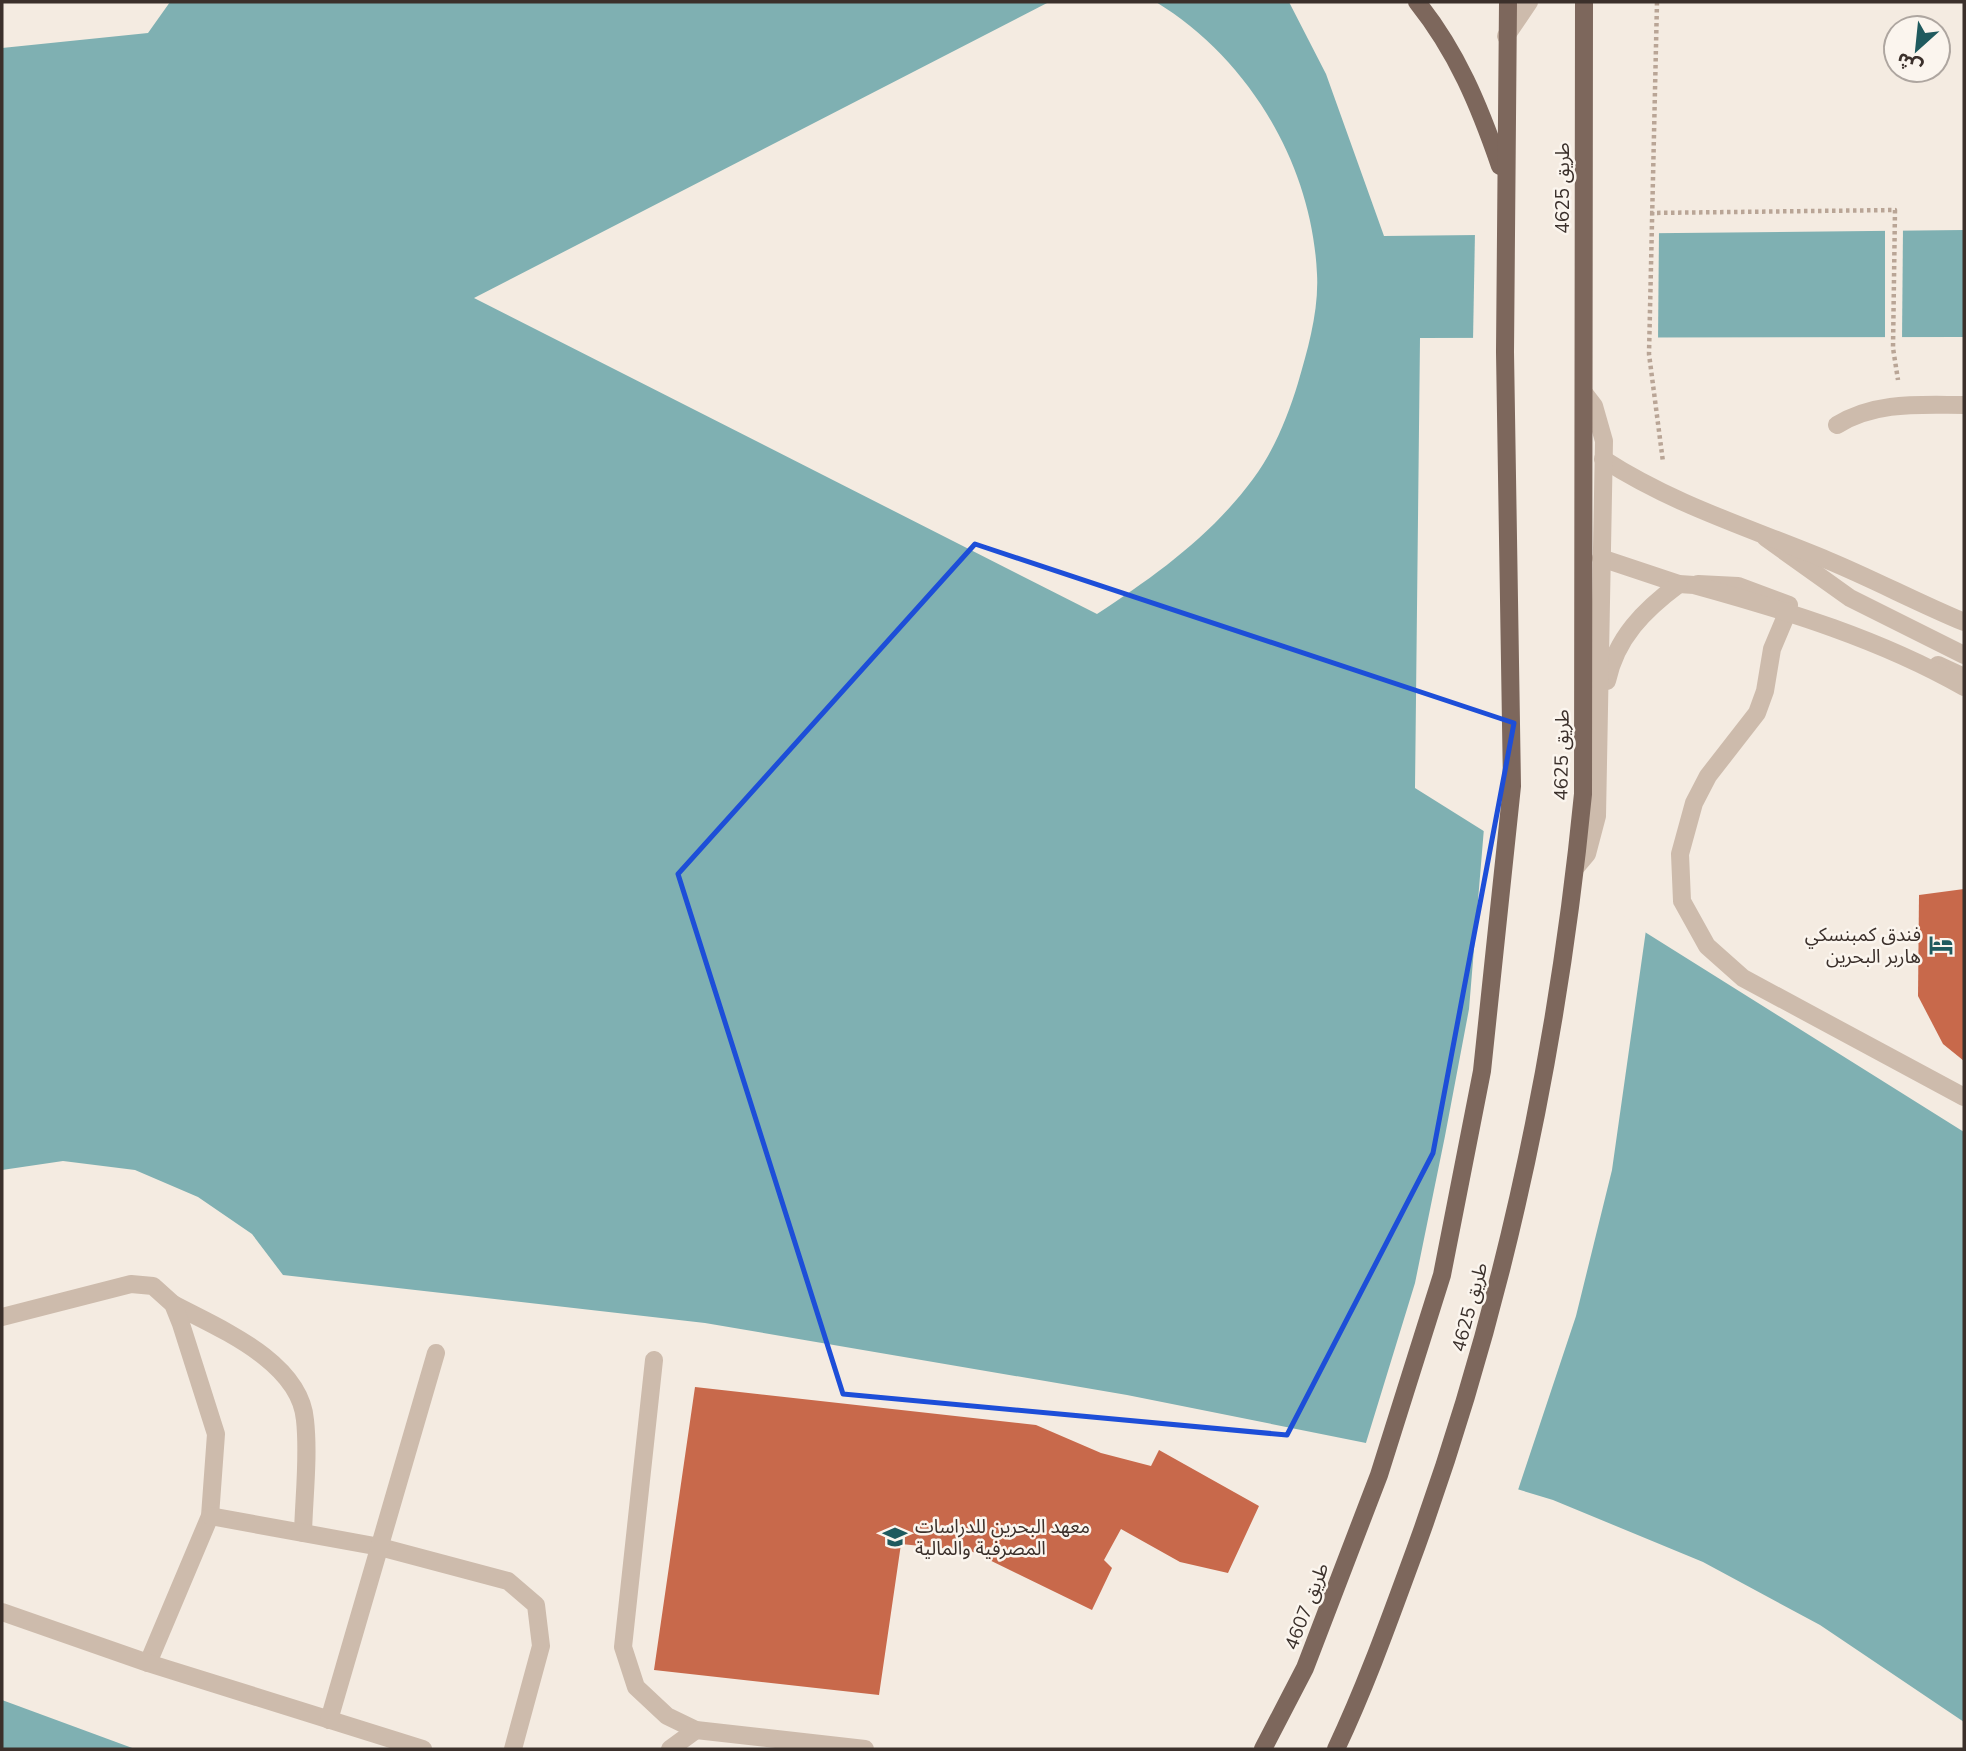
<svg xmlns="http://www.w3.org/2000/svg" width="1966" height="1751" font-family="'Nunito Sans','Noto Sans Arabic',sans-serif">
<style>
.water{fill:#7fb0b2}
.pier{fill:#f4ebe1}
.building{fill:#c8694b}
.lines{fill:none;stroke-linecap:round;stroke-linejoin:round}
.path{stroke:#b9a596;stroke-width:4.5;stroke-dasharray:3.5 3.5;stroke-linecap:butt}
.lane{stroke:#cdbbac;stroke-width:18}
.street{stroke:#cdbbac;stroke-width:18}
.primary{stroke:#7d675c;stroke-width:18}
.marked{fill:none;stroke:#1d4ed8;stroke-width:5;stroke-linejoin:round}
.labels{text-anchor:middle;stroke-width:5;stroke-linejoin:round;paint-order:stroke}
.street-label{font-size:19px;fill:#3b302b;stroke:#fbf5ee}
.poi-label{font-size:19px;fill:#3b302b;stroke:#fbf5ee;text-anchor:end}
</style>
<rect width="100%" height="100%" fill="#f4ebe1"/>
<!-- water -->
<g class="water">
<path d="M170,2H1049L474,298L1097,614C1155,576 1211,536 1253,479C1274,451 1288,416 1298,383C1308,349 1319,310 1317,274C1312,164 1249,59 1156,2H1289L1326,74L1384,236L1964,230V337L1420,338L1415,788L1964,1132V1722L1820,1625L1703,1562L1553,1500L1366,1443L1127,1395L705,1323L283,1275L252,1234L198,1197L135,1170L63,1161L2,1170V48L148,33Z"/>
<path d="M2,1700L135,1749H2Z"/>
</g>
<!-- pier -->
<g class="pier">
<path d="M1885,227H1903L1902,341H1885Z"/>
<path d="M1659,230L1658,341H1473L1475,232Z"/>
<path d="M1484,828L1646,930L1612,1170L1576,1316L1517,1493L1365,1446L1415,1283L1445,1136L1469,1009Z"/>
</g>
<!-- building -->
<g class="building">
<path d="M1964,889V1061L1943,1044L1918,996L1919,895Z"/>
<path d="M695,1387L1036,1425L1101,1453L1151,1466L1159,1450L1259,1506L1228,1573L1180,1562L1121,1529L1104,1560L1112,1568L1092,1610L971,1551L901,1544L879,1695L654,1670Z"/>
</g>
<g class="lines">
<!-- path -->
<g class="path">
<path d="M1657,2L1649,354L1663,462"/>
<path d="M1650,213L1895,210L1893,348L1898,380"/>
</g>
<!-- lane -->
<g class="lane">
<path d="M1837,425C1876,401 1920,405 1964,405"/>
<path d="M1766,538L1850,598L1964,655"/>
<path d="M1698,584L1738,586L1789,605"/>
<path d="M1788,611L1772,649L1765,691L1757,713L1708,776L1694,803L1680,854L1682,901L1707,946L1743,978L1964,1097"/>
<path d="M1938,665L1964,677"/>
<path d="M173,1304C218,1328 300,1361 305,1420C309,1456 304,1496 303,1533"/>
<path d="M2,1317L131,1284L153,1286L173,1304L181,1324L216,1434L210,1516L148,1663"/>
<path d="M654,1360L623,1647L636,1687L667,1716L696,1730L865,1749"/>
<path d="M210,1516L380,1547L508,1581L536,1605L541,1646L513,1749"/>
<path d="M2,1612L148,1663L423,1749"/>
<path d="M329,1720L436,1353"/>
<path d="M670,1749L696,1730"/>
</g>
<!-- street -->
<g class="street">
<path d="M1506,36L1529,2"/>
<path d="M1603,459C1674,505 1750,528 1827,560C1873,579 1918,603 1964,622"/>
<path d="M1601,558L1679,584L1694,585C1785,610 1882,640 1964,687"/>
<path d="M1607,681C1616,638 1644,610 1679,584"/>
<path d="M1576,867L1587,854L1597,816L1604,441L1594,406L1584,393"/>
</g>
<!-- primary -->
<g class="primary">
<path d="M1417,2C1457,52 1479,105 1500,166"/>
<path d="M1263,1749L1305,1668L1379,1475L1442,1275L1482,1071L1512,786L1505,352L1508,2"/>
<path d="M1336,1749C1363,1692 1385,1632 1407,1572C1500,1323 1557,1058 1583,794L1584,2"/>
</g>
</g>
<!-- marked area -->
<path class="marked" d="M975,544L1514,723L1433,1153L1287,1435L843,1394L678,874Z"/>
<!-- icons -->
<defs>
<g id="hotel-bare" transform="scale(1.89)"><path d="M-6-4.5h1.5V1H6V5H4.5V3h-9V5H-6ZM-4 0a1.8 1.8 0 1 1 3.6 0ZM.5 0V-2.5h3Q6-2.5 6 0Z" fill="#1f5a5e" stroke="#fbf5ee" stroke-width="2.5" paint-order="stroke"/></g>
<g id="university-bare" transform="scale(1.89)"><path d="M0-5L7-2L0 1L-7-2ZM-4 1L0 2.5L4 1V4Q0 6-4 4Z" fill="#1f5a5e" stroke="#fbf5ee" stroke-width="2.5" paint-order="stroke"/></g>
</defs>
<g fill-rule="evenodd">
<use href="#hotel-bare" x="1941" y="945"/>
<use href="#university-bare" x="895" y="1537"/>
</g>
<g class="labels">
<!-- street labels -->
<g class="street-label">
<text transform="translate(1562 188) rotate(-90)" y="7">طريق 4625</text>
<text transform="translate(1561 755) rotate(-89)" y="7">طريق 4625</text>
<text transform="translate(1469 1307) rotate(-75)" y="7">طريق 4625</text>
<text transform="translate(1306 1606) rotate(-69)" y="7">طريق 4607</text>
</g>
<!-- poi labels -->
<g class="poi-label">
<text x="1921" y="941">فندق كمبنسكي<tspan x="1921" dy="22">هاربر البحرين</tspan></text>
<text x="915" y="1533" text-anchor="start">معهد البحرين للدراسات<tspan x="915" dy="22">المصرفية والمالية</tspan></text>
</g>
</g>
<!-- border -->
<rect width="1966" height="1751" fill="none" stroke="#3b302b" stroke-width="7"/>
<!-- north arrow -->
<g transform="translate(1917 49) rotate(207)"><circle r="33" fill="#fbf5ee" stroke="#aea6a0" stroke-width="2"/>
<path d="M0-5L12 26L0 18L-12 26Z" fill="#1f5a5e"/>
<text y="-10" font-size="19" font-weight="bold" text-anchor="middle" fill="#3b302b">ش</text>
</g>
</svg>
